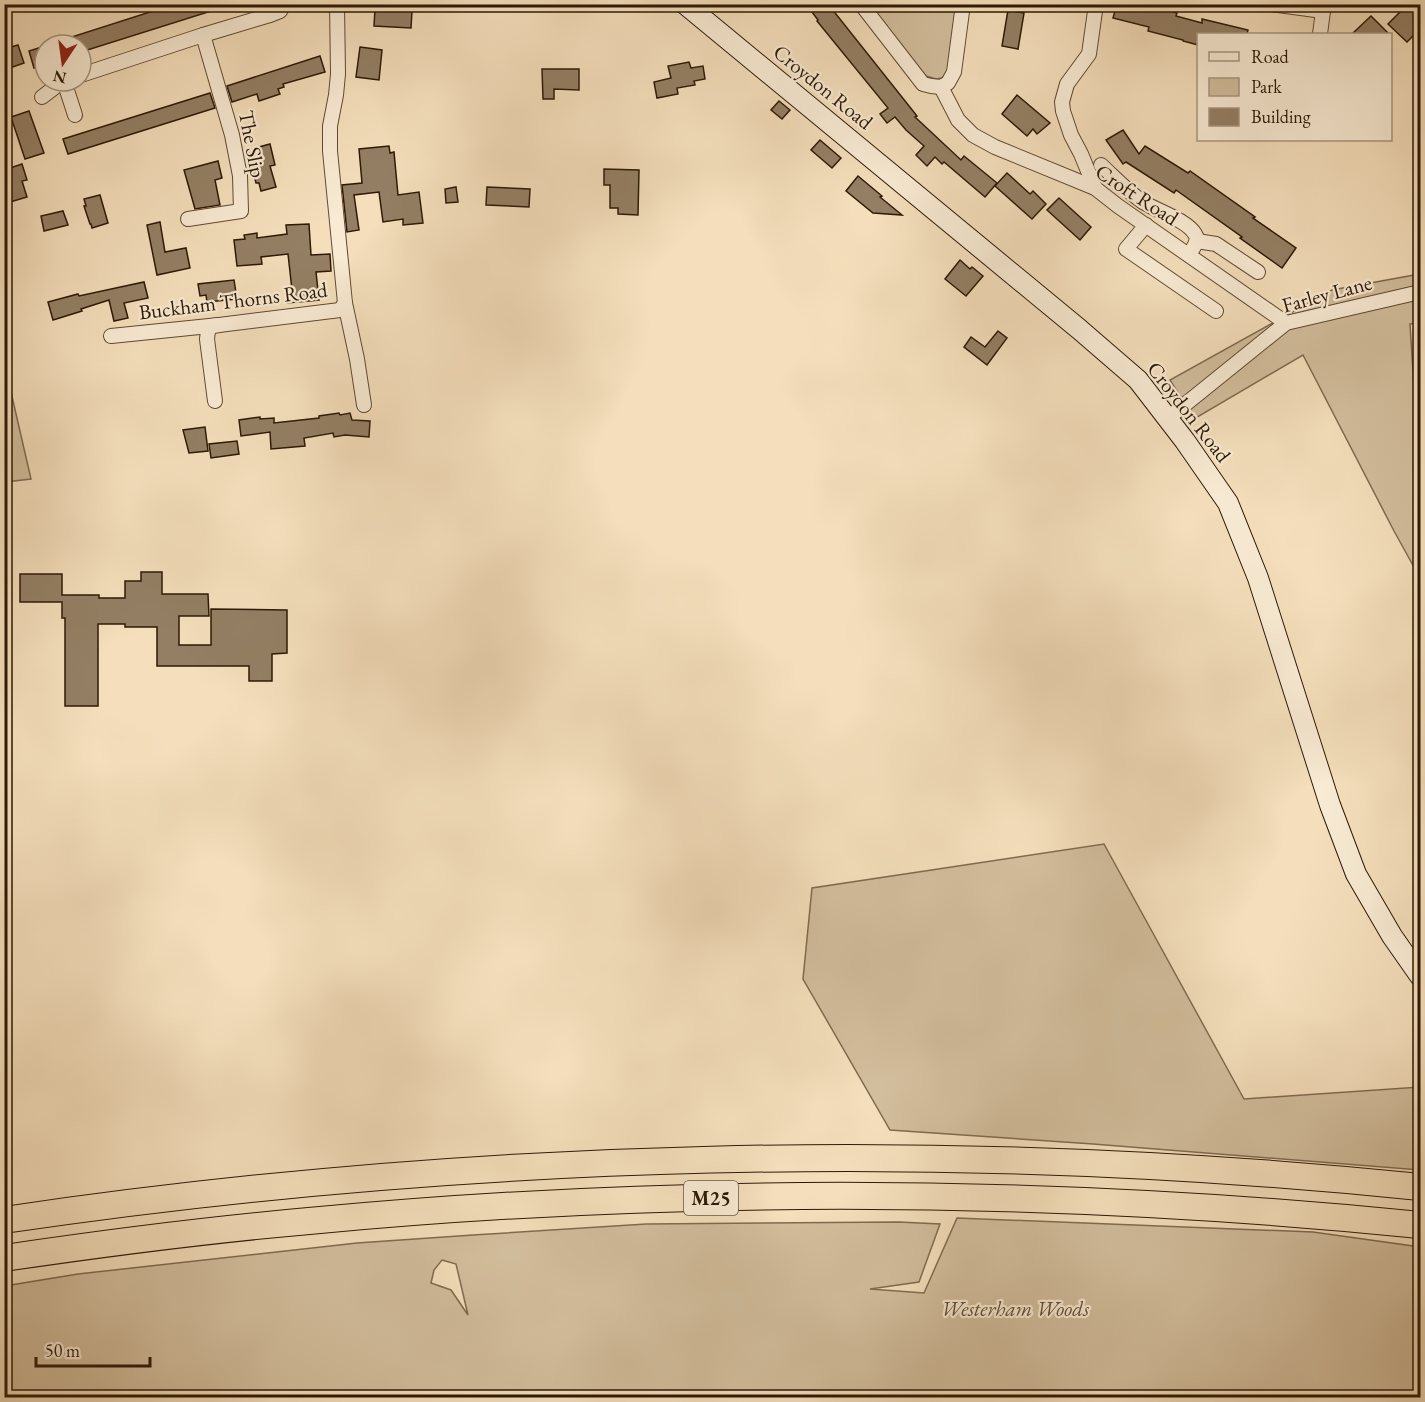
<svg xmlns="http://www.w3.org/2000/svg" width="1425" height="1402" font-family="'EB Garamond',serif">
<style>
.green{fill:#d2bd9c;stroke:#806b50;stroke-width:1.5;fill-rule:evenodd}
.building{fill:#947f64;stroke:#2d1905;stroke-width:1.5}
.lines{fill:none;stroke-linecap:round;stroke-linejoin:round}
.street-casing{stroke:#5f4a32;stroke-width:16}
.secondary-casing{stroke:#2d1905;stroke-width:22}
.highway-casing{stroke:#2d1905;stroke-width:28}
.street{stroke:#f8ead3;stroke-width:14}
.secondary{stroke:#f8ead3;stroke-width:20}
.highway{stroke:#f4debb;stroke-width:26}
.labels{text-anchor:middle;stroke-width:4.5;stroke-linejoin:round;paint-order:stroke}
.shield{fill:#f8ead3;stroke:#6a5843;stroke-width:1.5}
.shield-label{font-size:20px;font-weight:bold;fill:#2d1905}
.street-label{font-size:21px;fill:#2d1905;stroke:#f8ead3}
.park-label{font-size:21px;font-style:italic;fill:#5f4a32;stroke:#f8ead3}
</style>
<rect width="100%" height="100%" fill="#f4debb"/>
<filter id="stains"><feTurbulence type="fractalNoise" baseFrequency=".00333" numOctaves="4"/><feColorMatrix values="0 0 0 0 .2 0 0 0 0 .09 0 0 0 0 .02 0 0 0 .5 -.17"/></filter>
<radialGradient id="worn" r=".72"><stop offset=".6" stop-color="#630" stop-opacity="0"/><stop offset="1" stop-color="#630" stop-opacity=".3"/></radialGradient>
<!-- green -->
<g class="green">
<path d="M870,5H957L948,71L942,78L936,79L926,76L919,69Z"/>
<path d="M1420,274V323L1410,324L1420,484V578L1394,531L1303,355L1194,419L1170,380L1332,290Z"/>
<path d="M5,366L31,479L5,482H4Z"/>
<path d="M1104,844L1244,1099L1420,1087V1170L1093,1144L890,1130L803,979L812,888Z"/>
<path d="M957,1218L1313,1232L1420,1247V1397H5V1286L78,1274L357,1243L473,1235L646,1224L899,1222L940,1224L919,1282L870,1289L924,1293ZM442,1260L456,1264L468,1315L451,1290L431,1283L434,1270Z"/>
</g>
<!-- building -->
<g class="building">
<path d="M175,4H224V7L81,52V45H56V42Z"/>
<path d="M806,4H828L917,116L915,117L961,160L964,156L997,183L985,197L944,162L942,164L935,157L927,166L916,155L924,146L906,130L895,117L887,123L880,114L888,108L817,21L818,20Z"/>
<path d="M1117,4H1144L1177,13L1176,16L1202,23V19L1248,30L1247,34H1198V45L1183,41V40L1148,31L1149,27L1113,18Z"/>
<path d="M1408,4L1420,17V29L1407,42L1388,24Z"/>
<path d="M375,9L412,11L411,28L374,26Z"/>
<path d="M1008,10L1024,13L1018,49L1002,46Z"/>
<path d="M1371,16L1389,34H1352Z"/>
<path d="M18,45L24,63L4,70V49Z"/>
<path d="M45,46V65L34,68L29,51Z"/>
<path d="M360,47L382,50L379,80L356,77Z"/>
<path d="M320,56L325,72L283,84L284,87L278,89L280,94L259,101L257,94L232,102L227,86Z"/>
<path d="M689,62L691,68L703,66L705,79L694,81L695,85L677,88L678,94L657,98L654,82L671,78L668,66Z"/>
<path d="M542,69H579V90L554,89V99H543Z"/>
<path d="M210,93L215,108L68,154L63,139Z"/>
<path d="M1017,95L1050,123L1037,134L1033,129L1027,136L1002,114Z"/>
<path d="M779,101L790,110L782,119L771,110Z"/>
<path d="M29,111L44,153L25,159L11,117Z"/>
<path d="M1123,130L1139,154L1145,146L1188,173L1190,171L1255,217L1253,218L1296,248L1282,268L1240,238L1242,237L1176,190L1174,193L1126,162L1123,164L1106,140Z"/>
<path d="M820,140L841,158L832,168L811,150Z"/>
<path d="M270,144L275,165L270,166L276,187L261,191L259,183H256L248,150Z"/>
<path d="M389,146L390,153L394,152L398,195L419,192L423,223L403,225V219L383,222L379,192L354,195L359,230L347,232L342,185L362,183L359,149Z"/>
<path d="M218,161L222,178L215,180L220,205L195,209L184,170Z"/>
<path d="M22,164L27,180L22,181L27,197L10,202L4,184V170Z"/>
<path d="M604,169L639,170L638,215L618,214V208H610V185H604Z"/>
<path d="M1007,173L1030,194L1033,191L1046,204L1032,219L995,186Z"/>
<path d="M858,176L882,196L880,197L902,215L873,213L846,191Z"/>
<path d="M456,187L458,202L446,203L445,189Z"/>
<path d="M487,187L530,189L529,207L486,205Z"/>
<path d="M100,195L108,223L92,228L91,224H90L84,206H86L84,199Z"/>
<path d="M1059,198L1091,227L1080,240L1047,210Z"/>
<path d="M63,211L68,225L44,231L41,216Z"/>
<path d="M160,222L165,252L186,248L190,268L157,275L147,225Z"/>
<path d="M309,224L311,255L330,254L331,271L316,272L319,300L287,303L286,290H292L288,254L261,257L262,264L237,266L234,240L245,239L244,235L257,233V238L287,234L286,225Z"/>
<path d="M960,260L970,269L972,267L983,276L966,296L945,279Z"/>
<path d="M234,280L237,299L207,302L206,295L200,296L198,284Z"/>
<path d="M144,282L148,298L124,303L128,318L114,321L109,300L81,309L82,311L53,320L48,302L78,294L79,296Z"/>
<path d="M998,331L1007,338L987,365L964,347L971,337L985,347Z"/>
<path d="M339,413L340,415L350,413L352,420L370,421L369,437L345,435L334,437L333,433L304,438L305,446L271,449L270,432L241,436L239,420L260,417V419L274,418V423L319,418V416Z"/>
<path d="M205,427L208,451L189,453L183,430Z"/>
<path d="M237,441L239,454L211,458L209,444Z"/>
<path d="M141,572H162V594H208L209,616H179V645H211V609L287,610V653L272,654V681H249V666H157V627H125V624H98V706H65V618H62V602H20V574H62V595H99V598H125V581H141Z"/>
</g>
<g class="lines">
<!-- street casing -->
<g class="street-casing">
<g id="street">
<path d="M861,4L923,84L931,86L941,87L948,83L954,72L963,4"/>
<path d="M1271,4L1323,11L1325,4"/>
<path d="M1320,34L1323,11"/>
<path d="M81,75L203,35L270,15L280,11L284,4"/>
<path d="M64,81L75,115"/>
<path d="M941,87L958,120L973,135L995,147L1095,188L1118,206L1286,323"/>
<path d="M42,97L63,81"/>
<path d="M1101,165C1115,178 1128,192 1143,202C1157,211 1187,220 1195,234C1200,241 1192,249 1189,255"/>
<path d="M1095,188L1081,154L1071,135L1063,111L1062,102L1067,84L1089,54L1096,4"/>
<path d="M188,219L241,211L240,176L232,135L203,35"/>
<path d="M1146,225L1126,249L1216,311"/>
<path d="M1197,241L1216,244L1258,272"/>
<path d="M345,303L357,359L364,405"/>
<path d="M111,336L219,325L340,310L345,303L330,151V126L336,95L338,74L337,4"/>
<path d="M215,401L207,339L208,331L212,326L219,325"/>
<path d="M1167,419L1286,323L1420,292"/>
</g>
</g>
<!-- secondary casing -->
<g class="secondary-casing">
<path id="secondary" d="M685,4L1079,329L1138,380L1185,441L1228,503L1258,578L1330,805L1356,874L1392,936L1420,976"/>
</g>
<!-- highway casing -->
<g class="highway-casing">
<g id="highway">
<path d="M4,1220C471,1151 951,1139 1420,1187"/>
<path d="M4,1258C106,1243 207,1230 309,1221C678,1186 1051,1188 1420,1225"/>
</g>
</g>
<!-- street -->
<use href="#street" class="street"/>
<!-- secondary -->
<use href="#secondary" class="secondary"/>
<!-- highway -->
<use href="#highway" class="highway"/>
</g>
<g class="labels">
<!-- shield labels -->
<rect class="shield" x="684" y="1181" width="54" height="34" rx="4.5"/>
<g class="shield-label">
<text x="711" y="1205">M25</text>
</g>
<!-- street labels -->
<g class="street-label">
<text transform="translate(823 87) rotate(39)" y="7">Croydon Road</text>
<text transform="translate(252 144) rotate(79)" y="7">The Slip</text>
<text transform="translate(1137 195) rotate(33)" y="7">Croft Road</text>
<text transform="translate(1327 294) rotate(-15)" y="7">Farley Lane</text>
<text transform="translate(233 301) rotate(-7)" y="7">Buckham Thorns Road</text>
<text transform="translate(1189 412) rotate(52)" y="7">Croydon Road</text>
</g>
<!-- park labels -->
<g class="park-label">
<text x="1015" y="1316">Westerham Woods</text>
</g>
</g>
<!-- margin -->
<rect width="1425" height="1402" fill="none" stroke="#f4debb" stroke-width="24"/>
<rect x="6" y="6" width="1413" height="1390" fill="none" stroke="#2d1905" stroke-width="3"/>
<rect x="12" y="12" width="1401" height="1378" fill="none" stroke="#2d1905" stroke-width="1.5"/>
<!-- legend -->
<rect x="1197" y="33" width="195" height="108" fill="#f8ead3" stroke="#a79681" stroke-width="1.5"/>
<rect x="1209" y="52" width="30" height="9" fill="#f8ead3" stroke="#a79681" stroke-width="1.5"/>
<text x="1251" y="63" font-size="18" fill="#2d1905">Road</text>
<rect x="1209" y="78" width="30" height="18" fill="#d2bd9c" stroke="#a79681" stroke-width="1.5"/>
<text x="1251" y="93" font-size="18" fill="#2d1905">Park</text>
<rect x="1209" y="108" width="30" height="18" fill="#947f64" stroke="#a79681" stroke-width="1.5"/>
<text x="1251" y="123" font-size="18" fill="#2d1905">Building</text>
<!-- north arrow -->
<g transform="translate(63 63) rotate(193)"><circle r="28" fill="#f8ead3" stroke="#a79681" stroke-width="1.5"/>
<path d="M0-4.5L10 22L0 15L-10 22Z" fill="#8f2418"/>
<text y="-9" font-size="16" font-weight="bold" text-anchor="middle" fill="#2d1905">N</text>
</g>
<!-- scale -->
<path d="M36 1357v9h114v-9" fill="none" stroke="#2d1905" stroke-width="3"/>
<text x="45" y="1357" font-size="18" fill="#2d1905" stroke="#f8ead3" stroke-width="4.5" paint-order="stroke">50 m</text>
<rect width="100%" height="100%" filter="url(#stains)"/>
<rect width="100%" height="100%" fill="url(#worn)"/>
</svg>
